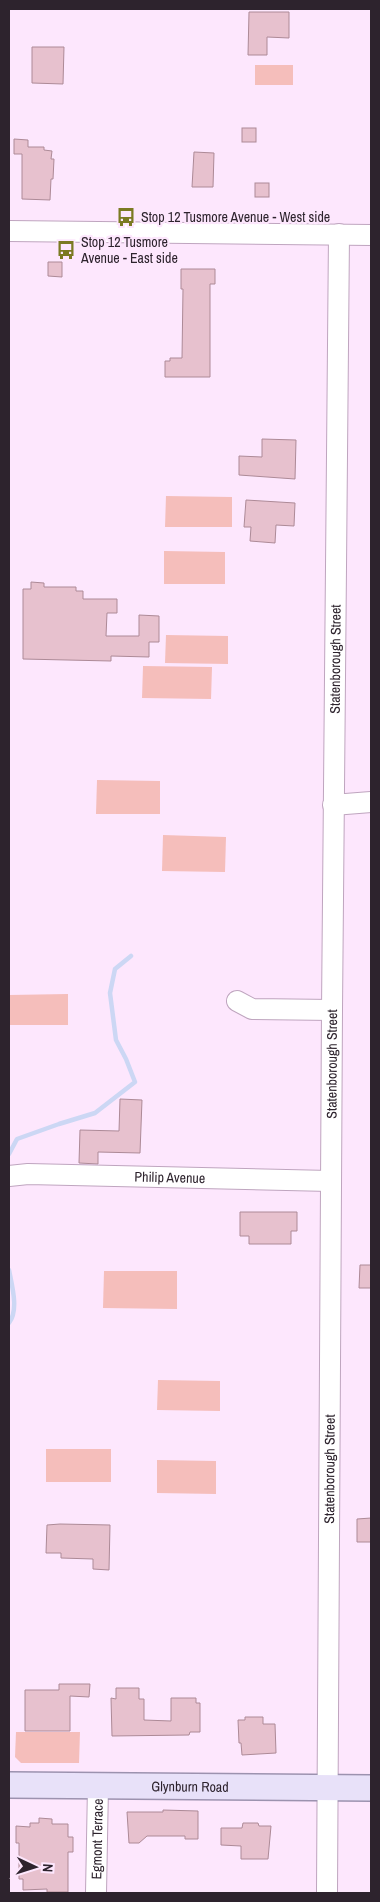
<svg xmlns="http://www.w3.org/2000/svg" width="380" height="1902" font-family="'Archivo Narrow',sans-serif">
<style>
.green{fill:#f5bebb}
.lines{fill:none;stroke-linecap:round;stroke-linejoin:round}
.stream{stroke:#ccd7f4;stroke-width:4.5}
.building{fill:#e7c1ce;stroke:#ad8a97}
.minor-casing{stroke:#bfa5bf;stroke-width:22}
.major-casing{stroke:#9c92af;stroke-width:28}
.minor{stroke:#fff;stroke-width:20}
.major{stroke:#e8e1f9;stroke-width:25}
.labels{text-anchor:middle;stroke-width:4.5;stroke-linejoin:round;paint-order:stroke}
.poi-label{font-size:14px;fill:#2d232d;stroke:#fde7fd;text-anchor:start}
.street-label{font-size:14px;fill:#2d232d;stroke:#fde7fd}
</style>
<rect width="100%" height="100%" fill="#fde7fd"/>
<!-- green -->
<g class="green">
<rect x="255" y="65" width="38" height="20"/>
<path d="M166,496L232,497V527H165Z"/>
<path d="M164,551L225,552V584H164Z"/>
<path d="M166,635L228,636V664L165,663Z"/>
<path d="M143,666L212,667L211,699L142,698Z"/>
<path d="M97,780L160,781V814H96Z"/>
<path d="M163,835L226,837L225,872L162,871Z"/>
<path d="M68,994V1025H9V995Z"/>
<path d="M104,1271H177V1309L103,1308Z"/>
<path d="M158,1380L220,1381V1411L157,1410Z"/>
<rect x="46" y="1449" width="65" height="33"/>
<path d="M157,1460L216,1461V1494L157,1493Z"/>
<path d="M16,1732H80L79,1763H21L15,1757Z"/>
</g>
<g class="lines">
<!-- stream -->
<g class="stream">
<path d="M9,1154L17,1139L59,1124L95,1113L135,1082L126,1059L116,1040L110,993L115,969L131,956"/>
<path d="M9,1270C12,1286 19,1310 9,1323"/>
</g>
</g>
<!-- building -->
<g class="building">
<path d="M249,12H289V38L267,37V55H248Z"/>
<path d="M32,47H64L63,84L32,83Z"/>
<rect x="242" y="128" width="14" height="14"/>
<path d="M14,139L28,140V147H44V150L52,151L51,159H54L53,179H51L50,200L22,199V154H14Z"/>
<path d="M194,152L214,153L213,187H192Z"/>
<rect x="255" y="183" width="14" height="14"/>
<path d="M48,262H62V277L48,276Z"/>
<path d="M181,269H215V284H210V377H165V361H170V358H182L183,289H181Z"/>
<path d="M262,439L296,440L295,479L239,475V456L262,457Z"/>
<path d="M246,500L295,503L294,526L276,525L275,543L250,541L251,527H244Z"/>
<path d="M31,582L44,583V587H76V591H83V599H117V613H107L106,636H139V615L159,616V642H149V657L111,656V661L23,659V589H31Z"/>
<path d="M120,1099L142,1100L140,1153L98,1152V1164L79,1163L80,1130L119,1131Z"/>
<path d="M240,1212H297V1231H291V1244H249V1236H240Z"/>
<path d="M360,1265H371V1288H359Z"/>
<path d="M371,1518V1542H357V1519Z"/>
<path d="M60,1524L110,1525L109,1570L93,1569V1559L61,1558V1553H46L47,1525Z"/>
<path d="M59,1684H90L89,1697L70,1696V1731H25V1690H59Z"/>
<path d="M116,1688H139V1699H144V1720L171,1721V1698H196V1703H200V1732H190L189,1735L112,1736L111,1698L116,1699Z"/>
<path d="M245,1717H263V1724H275L276,1753L242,1755L241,1743H239L238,1720H245Z"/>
<path d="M163,1810L198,1811V1839H185V1836H147L139,1843H129L127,1812H163Z"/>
<path d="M39,1818L52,1819V1824H68V1837H73V1852H68V1892H47V1889L23,1890V1879H19V1843H16V1826L30,1827V1823H39Z"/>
<path d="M243,1823H258L259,1826H271L268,1859H241V1846L221,1845V1828H242Z"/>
</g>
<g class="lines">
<!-- minor casing -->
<g class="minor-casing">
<g id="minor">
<path d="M9,231L371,235"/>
<path d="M333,805L371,802"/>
<path d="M237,1001L252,1009L332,1010"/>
<path id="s1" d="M9,1176L28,1174L330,1181"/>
<path id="s2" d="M96,1893L98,1786"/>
<path id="s3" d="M327,1893L332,1010L339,234"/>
</g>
</g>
<!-- major casing -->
<g class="major-casing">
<g id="major">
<path id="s4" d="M9,1785L371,1788"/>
</g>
</g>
<!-- minor -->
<use href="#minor" class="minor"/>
<!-- major -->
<use href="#major" class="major"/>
</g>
<!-- icons -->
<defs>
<g id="bus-bare" transform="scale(1.5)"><path d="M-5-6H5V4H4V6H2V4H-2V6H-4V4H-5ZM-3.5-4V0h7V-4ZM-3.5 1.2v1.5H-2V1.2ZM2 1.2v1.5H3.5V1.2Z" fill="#7b7a22" stroke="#fde7fd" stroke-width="2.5" paint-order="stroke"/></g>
</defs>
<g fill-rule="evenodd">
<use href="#bus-bare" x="126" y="217"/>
<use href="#bus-bare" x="66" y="250"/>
</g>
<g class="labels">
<!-- poi labels -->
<g class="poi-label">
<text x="141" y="222">Stop 12 Tusmore Avenue - West side</text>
<text x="81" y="247">Stop 12 Tusmore<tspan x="81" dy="16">Avenue - East side</tspan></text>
</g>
<!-- street labels -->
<g class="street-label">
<text dy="5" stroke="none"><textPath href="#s3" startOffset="1234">Statenborough Street</textPath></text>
<text dy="5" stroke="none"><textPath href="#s3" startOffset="829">Statenborough Street</textPath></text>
<text dy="5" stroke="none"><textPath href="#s1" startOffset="161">Philip Avenue</textPath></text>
<text dy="5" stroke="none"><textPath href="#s3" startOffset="424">Statenborough Street</textPath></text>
<text dy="5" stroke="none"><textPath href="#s4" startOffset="181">Glynburn Road</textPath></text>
<text dy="5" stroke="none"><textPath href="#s2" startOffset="54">Egmont Terrace</textPath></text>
</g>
</g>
<!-- border -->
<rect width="380" height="1902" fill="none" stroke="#2d232d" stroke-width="20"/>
<!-- north arrow -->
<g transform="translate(35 1867) rotate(94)" stroke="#fde7fd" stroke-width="4" paint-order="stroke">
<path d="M0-4L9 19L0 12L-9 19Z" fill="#2d232d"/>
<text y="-8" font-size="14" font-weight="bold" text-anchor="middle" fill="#2d232d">N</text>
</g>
</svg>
